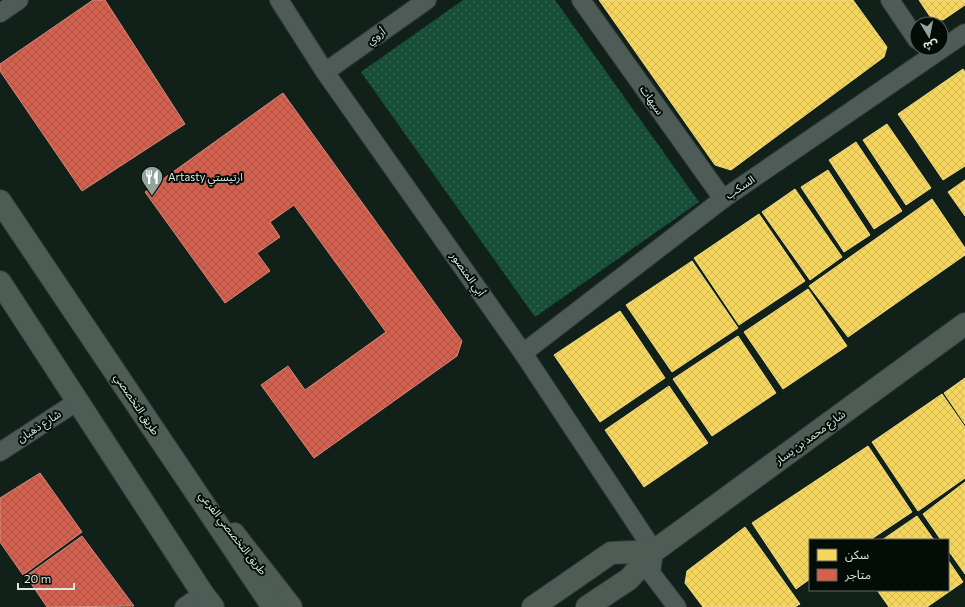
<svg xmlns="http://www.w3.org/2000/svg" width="965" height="607" font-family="Commissioner,'Noto Sans Arabic',sans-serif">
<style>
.grass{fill:url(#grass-dots)}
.homes{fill:url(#homes-cross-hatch);stroke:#eedb84}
.shops{fill:url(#shops-cross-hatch);stroke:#d7897a}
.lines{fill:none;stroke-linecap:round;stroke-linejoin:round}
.street-casing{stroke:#2f3b36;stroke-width:20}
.secondary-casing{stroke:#2f3b36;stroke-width:24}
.primary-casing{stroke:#2f3b36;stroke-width:24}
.street{stroke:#4f5b56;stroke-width:18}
.secondary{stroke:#4f5c56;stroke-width:22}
.primary{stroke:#4d5c55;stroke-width:22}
.labels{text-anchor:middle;stroke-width:4;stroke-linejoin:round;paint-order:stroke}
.street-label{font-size:11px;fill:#dae9e2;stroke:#040c08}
.poi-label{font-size:11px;fill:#dae9e2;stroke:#040c08;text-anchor:start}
</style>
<defs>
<pattern id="grass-dots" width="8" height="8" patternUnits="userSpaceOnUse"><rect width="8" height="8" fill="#164e39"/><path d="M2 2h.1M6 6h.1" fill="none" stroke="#376855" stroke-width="1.8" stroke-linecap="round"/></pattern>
<pattern id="homes-cross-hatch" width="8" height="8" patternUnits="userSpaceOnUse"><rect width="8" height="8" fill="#f6d55c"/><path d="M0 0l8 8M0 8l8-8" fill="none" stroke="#d2b857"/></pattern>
<pattern id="shops-cross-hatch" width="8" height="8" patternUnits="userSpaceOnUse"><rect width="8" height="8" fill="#d6604d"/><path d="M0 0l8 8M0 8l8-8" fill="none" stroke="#a2574a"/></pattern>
</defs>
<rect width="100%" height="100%" fill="#12201a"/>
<!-- grass -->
<path class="grass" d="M463,0H555L699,202L535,317L361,72Z"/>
<!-- homes -->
<g class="homes">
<path d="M599,0H853L887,47L884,57L731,170L715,165Z"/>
<path d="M919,0H965V5L943,20L931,18Z"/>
<path d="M963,69L965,72V166L943,180L898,114Z"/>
<path d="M887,124L931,188L906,205L863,140Z"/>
<path d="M856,142L902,211L874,229L829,160Z"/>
<path d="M828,170L870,235L844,252L801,187Z"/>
<path d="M965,180V216L948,192Z"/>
<path d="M795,189L842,257L810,280L762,212Z"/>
<path d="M932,199L965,248V255L848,337L809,286Z"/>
<path d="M759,214L805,281L739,325L694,258Z"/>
<path d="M692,261L738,328L672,372L626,305Z"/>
<path d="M808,289L847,346L783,389L744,332Z"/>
<path d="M620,311L665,378L600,422L554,355Z"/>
<path d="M738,336L776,393L712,436L673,379Z"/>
<path d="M965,378V424L944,393Z"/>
<path d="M669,386L708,443L644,487L605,430Z"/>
<path d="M942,394L965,427V478L918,511L872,442Z"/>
<path d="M868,446L912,512L870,540H810V579L796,589L752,523Z"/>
<path d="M965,482V574L948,550V540H941L923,514Z"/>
<path d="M917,516L934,540H882Z"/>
<path d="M745,527L800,604L795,607H703L685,583L687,571Z"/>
<path d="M948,560L963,582L927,607H889L877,590H948Z"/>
</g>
<!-- shops -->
<g class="shops">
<path d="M93,0H105L185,124L82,191L0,71V64Z"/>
<path d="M283,93L462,341L457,356L314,458L261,385L288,366L305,390L386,332L294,205L270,222L280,237L257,253L270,271L225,303L145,192Z"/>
<path d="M40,473L82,532L23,575L0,542V498Z"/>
<path d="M82,536L134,606L47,607L26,576Z"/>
</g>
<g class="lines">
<!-- street casing -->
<g class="street-casing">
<g id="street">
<path d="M279,0L325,72L523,353L654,551L651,573L677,607"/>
<path d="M581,0L723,199"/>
<path d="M890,0L917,40"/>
<path d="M0,13L19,0"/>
<path d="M325,72L427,0"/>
<path d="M523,353L723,199L965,33"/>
<path d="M0,452L78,401"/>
<path d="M184,607L203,594"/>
</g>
</g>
<!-- secondary casing -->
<g class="secondary-casing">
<g id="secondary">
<path d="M234,534L291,607"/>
<path d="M533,607L611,553L654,551L965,324"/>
<path d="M587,607L629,579L654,551"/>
</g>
</g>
<!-- primary casing -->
<g class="primary-casing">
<g id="primary">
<path d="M0,201L273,607"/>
<path d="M0,282L203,594L213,607"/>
</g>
</g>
<!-- street -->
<use href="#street" class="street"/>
<!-- secondary -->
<use href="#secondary" class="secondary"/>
<!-- primary -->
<use href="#primary" class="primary"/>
</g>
<!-- icons -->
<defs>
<g id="restaurant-pin" transform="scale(1.15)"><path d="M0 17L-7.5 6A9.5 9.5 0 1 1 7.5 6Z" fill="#94a39c" stroke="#040c08"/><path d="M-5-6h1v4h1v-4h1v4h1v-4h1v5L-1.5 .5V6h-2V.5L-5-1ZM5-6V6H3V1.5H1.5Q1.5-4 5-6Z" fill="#fff"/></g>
</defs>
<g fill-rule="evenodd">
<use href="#restaurant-pin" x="152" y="177"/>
</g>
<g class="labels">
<!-- street labels -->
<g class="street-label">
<text transform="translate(376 36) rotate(-35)" y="4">أروي</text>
<text transform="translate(652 100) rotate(55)" y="4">سيهات</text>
<text transform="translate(740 187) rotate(-34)" y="4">السكب</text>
<text transform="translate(468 274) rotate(55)" y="4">أبي المنصور</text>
<text transform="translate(137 404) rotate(56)" y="4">طريق التخصصي</text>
<text transform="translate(39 426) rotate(-33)" y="4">شارع ذهبان</text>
<text transform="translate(810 437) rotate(-36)" y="4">شارع محمد بن يسار</text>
<text transform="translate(233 533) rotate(52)" y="4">طريق التخصصي الفرعي</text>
</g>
<!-- poi labels -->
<g class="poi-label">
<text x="168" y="181">Artasty ارتيستي</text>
</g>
</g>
<!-- legend -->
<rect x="809" y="539" width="140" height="52" fill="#040c08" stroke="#5a645f"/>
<rect x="817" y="549" width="20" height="12" fill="#f6d55c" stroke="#5a645f"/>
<text x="845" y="559" font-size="12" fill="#dae9e2">سكن</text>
<rect x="817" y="569" width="20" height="12" fill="#d6604d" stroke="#5a645f"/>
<text x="845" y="579" font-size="12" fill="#dae9e2">متاجر</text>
<!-- north arrow -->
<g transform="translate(929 36) rotate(170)"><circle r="19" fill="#040c08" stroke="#5a645f"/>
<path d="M0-3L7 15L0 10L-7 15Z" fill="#94a39c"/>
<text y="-6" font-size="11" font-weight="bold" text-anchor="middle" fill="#dae9e2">ش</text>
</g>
<!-- scale -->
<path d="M18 583v6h56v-6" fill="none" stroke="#dae9e2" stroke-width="2"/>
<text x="24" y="583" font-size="12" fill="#dae9e2" stroke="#040c08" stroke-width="3" paint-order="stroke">20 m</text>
</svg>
